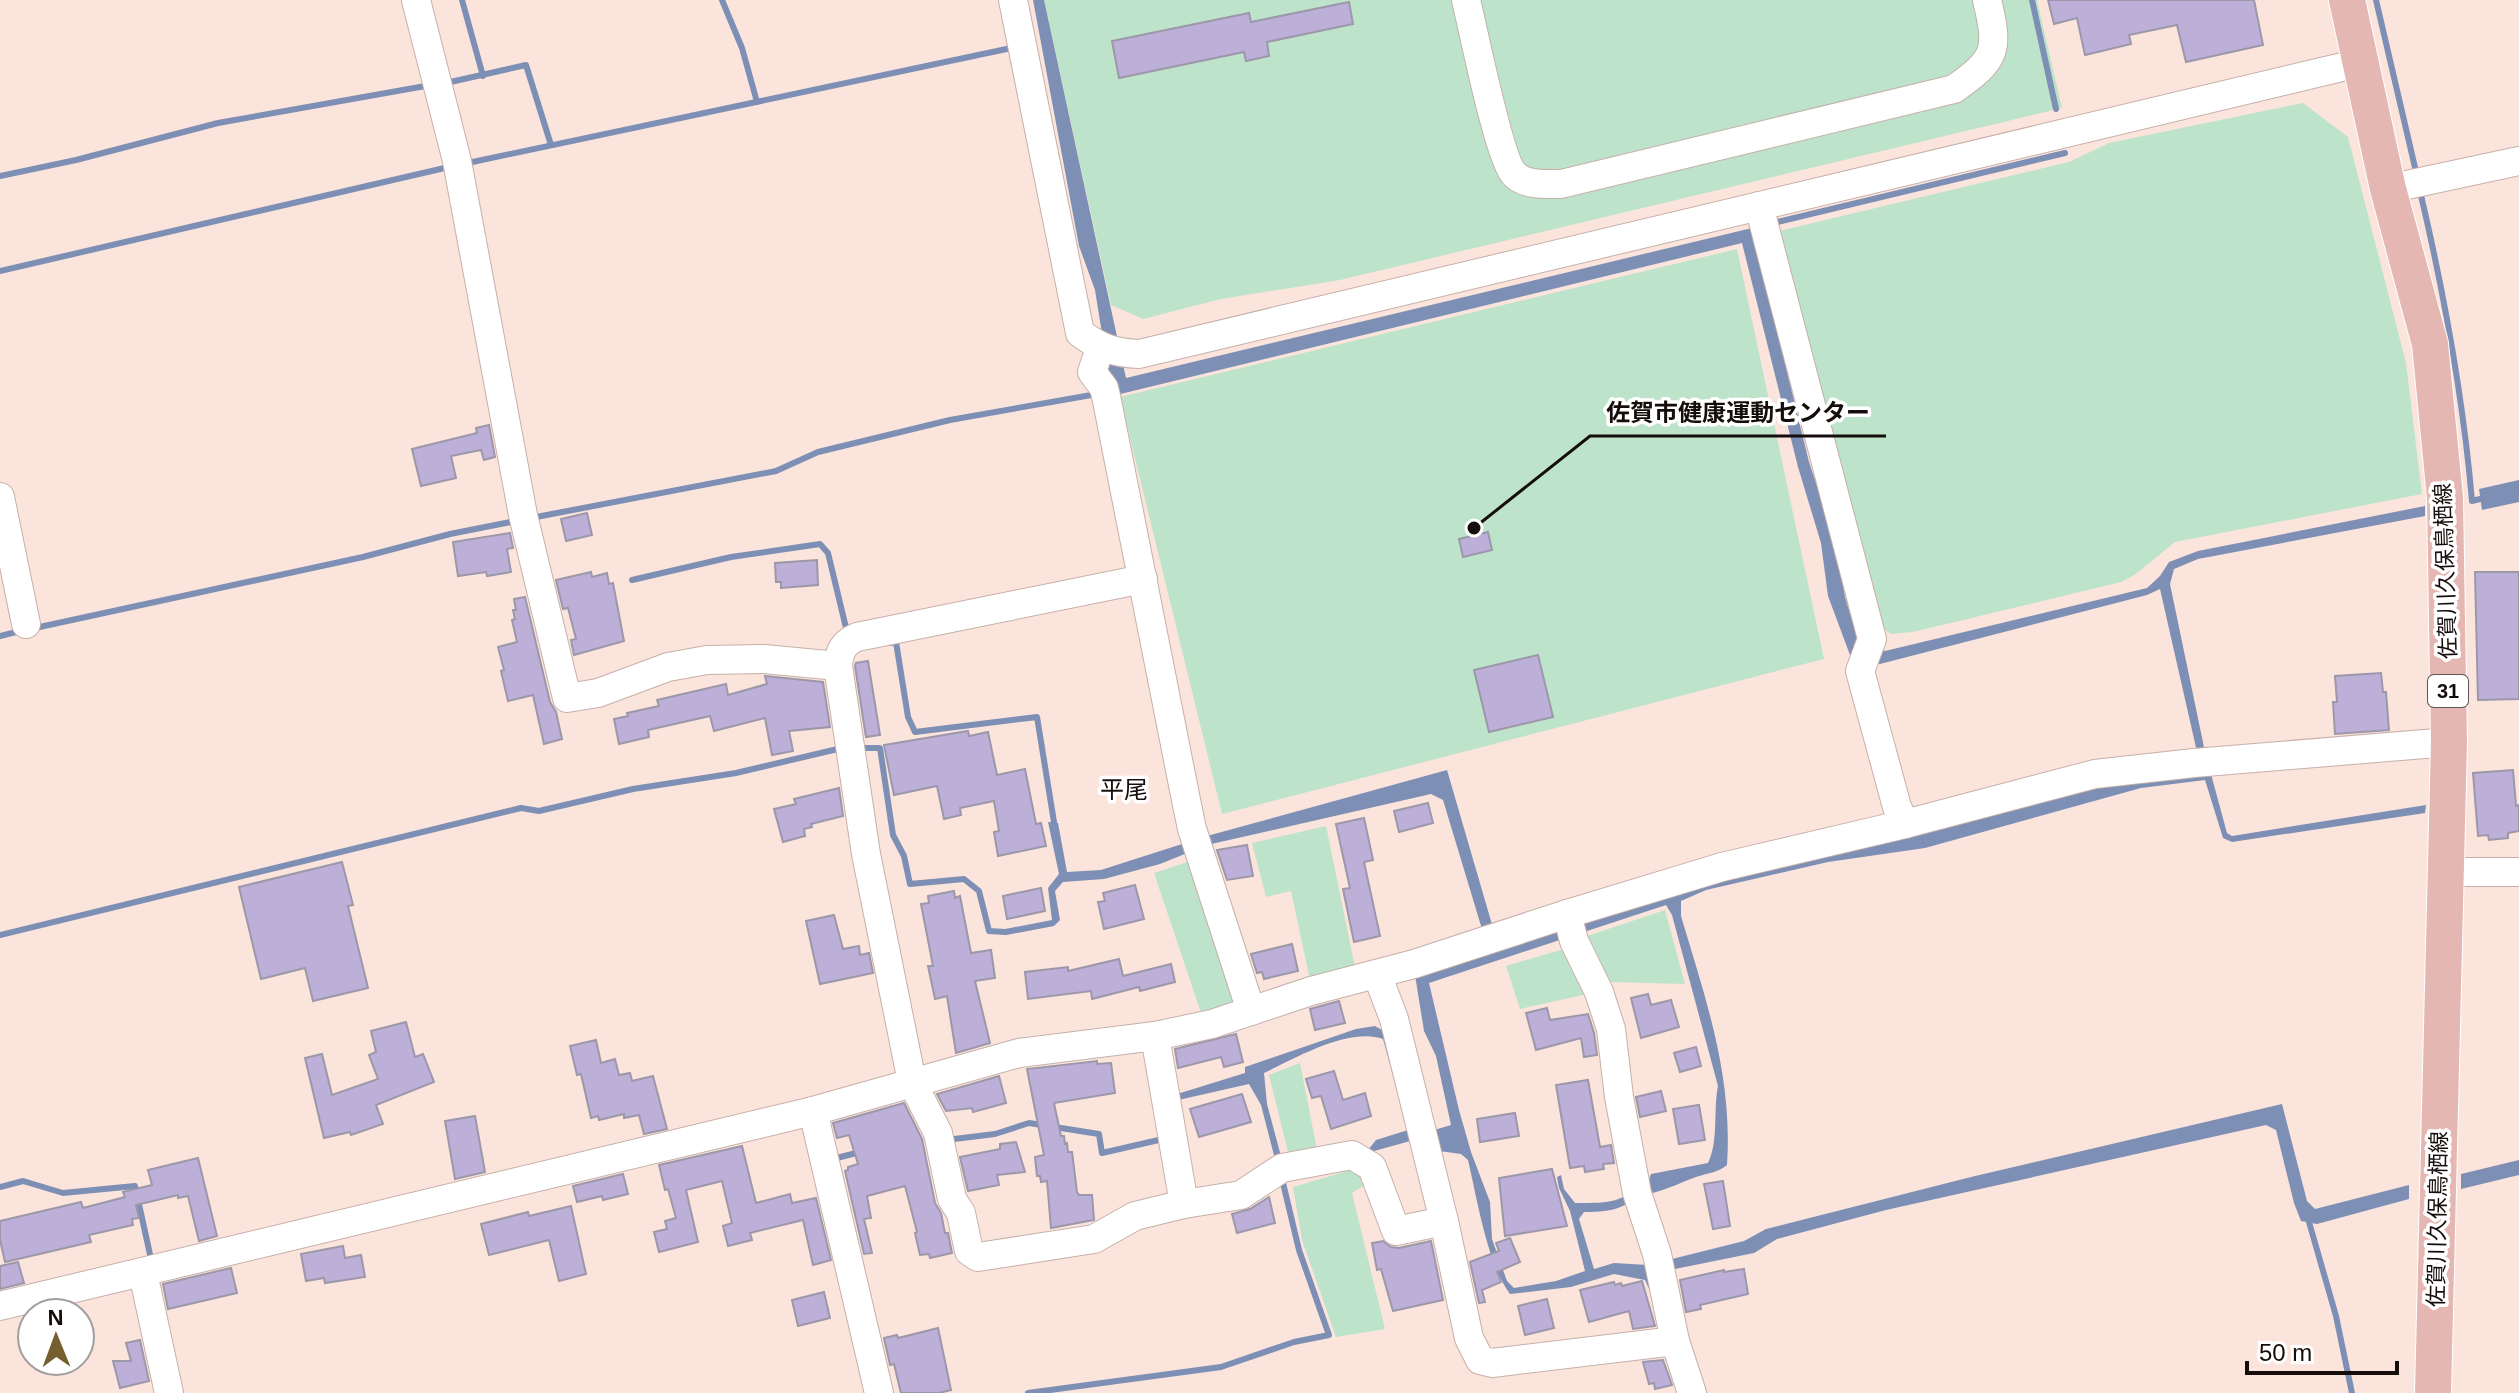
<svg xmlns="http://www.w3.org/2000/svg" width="2519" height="1393" font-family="Helvetica,'Noto Sans JP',sans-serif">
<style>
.green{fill:#bde4ca}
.water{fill:#7d8fb4;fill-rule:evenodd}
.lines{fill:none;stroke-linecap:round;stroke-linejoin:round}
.stream{stroke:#7d8fb4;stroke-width:6}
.building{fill:#bcb0d8;stroke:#9c97a9;stroke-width:2}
.minor-casing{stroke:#c6b0a9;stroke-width:30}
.major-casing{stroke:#fff;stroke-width:38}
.minor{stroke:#fff;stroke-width:28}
.major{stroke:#e5b7b2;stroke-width:36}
.labels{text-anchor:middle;stroke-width:7;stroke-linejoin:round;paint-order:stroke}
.shield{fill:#fff;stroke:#5b5654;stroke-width:2}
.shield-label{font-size:20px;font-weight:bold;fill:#150d0b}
.street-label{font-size:22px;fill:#150d0b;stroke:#fff}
.neighbourhood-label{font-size:24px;fill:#150d0b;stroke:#fff}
.leader{fill:none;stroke:#150d0b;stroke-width:3}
.callout-dot{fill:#150d0b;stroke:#fff;stroke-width:3}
.callout-label{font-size:24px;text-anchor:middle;font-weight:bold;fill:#150d0b;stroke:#fff;stroke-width:7;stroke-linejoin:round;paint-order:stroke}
</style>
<rect width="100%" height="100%" fill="#fbe4dc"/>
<!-- green -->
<g class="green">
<path d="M1044,0H2037L2062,108L1340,280L1221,299L1143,319L1111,305Z"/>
<path d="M2303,103L2348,137L2406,363L2422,494L2175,542L2136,574L2121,582L1913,632L1891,634L1876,624L1779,231L2069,162L2109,143Z"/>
<path d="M1737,249L1824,659L1222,814L1120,397Z"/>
<path d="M1326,826L1355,967L1310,980L1291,891L1266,897L1252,843Z"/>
<path d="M1197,859L1243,1002L1202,1016L1154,873Z"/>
<path d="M1665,910L1685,984L1608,982L1587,936Z"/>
<path d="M1567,948L1588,994L1520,1009L1506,966Z"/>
<path d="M1300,1063L1317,1150L1289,1156L1269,1075Z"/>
<path d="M1358,1168L1371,1181L1352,1193L1385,1329L1336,1337L1302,1240L1293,1187Z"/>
</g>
<!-- water -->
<g class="water">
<path d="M1033,0H1044L1126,378L1752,228L1809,462L1835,540L1845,597L1858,640L1885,651L2147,588L2160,576L2169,562L2198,551L2425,506V516L2198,559L2174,569L2170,584L2205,752L2227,833L2232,836L2426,805L2425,813L2232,842L2223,838L2205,780L2141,788L1925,848L1828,862L1706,890L1681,901V916C1706,1000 1733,1076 1727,1165C1717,1173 1708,1173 1696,1177C1682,1182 1668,1189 1653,1193L1650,1188C1624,1208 1616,1212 1584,1212L1579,1219L1594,1269L1614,1263L1648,1265L1744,1241L1766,1229L1971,1177L2282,1104L2307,1201L2315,1209L2409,1185V1199L2317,1224L2301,1221L2294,1203L2276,1130L2266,1125L1886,1210L1777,1239L1754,1253L1670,1270L1658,1309L1645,1280L1614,1274L1571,1287L1510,1294C1487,1263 1477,1198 1468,1160L1461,1154L1439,1151L1414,1140L1280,1177L1368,1150L1376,1140L1408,1130L1383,1039C1348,1027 1296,1058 1264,1073L1267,1104L1282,1160L1276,1163L1261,1105L1249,1084L1174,1101V1095L1245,1073V1067L1356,1029L1375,1026L1389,1034L1431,1131L1451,1125L1436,1056L1424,1031L1415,975L1488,949L1443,800L1431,794L1207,845L1160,864L1104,879L1063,882L1055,891L1060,920L1054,926L1006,935L1005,929L1052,920L1048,888L1059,874L1048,822L1058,823L1067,872L1101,870L1207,836L1447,770L1498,945L1584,916L2197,752L2160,589L2147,595L1880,664L1850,655L1828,596L1821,543L1798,467L1742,243L1112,396L1095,290L1079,246ZM1666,905L1672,915L1718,1086C1713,1110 1719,1141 1708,1163L1651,1174L1649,1180C1617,1203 1615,1203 1575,1203L1564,1189L1561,1175L1557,1177L1559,1188L1570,1211L1585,1271L1556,1281L1514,1288L1507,1281L1492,1239L1490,1202L1471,1152L1459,1110L1429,983Z"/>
<path d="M2519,480V502L2482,510L2479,489Z"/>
<path d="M2519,1160V1175L2461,1189V1174Z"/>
</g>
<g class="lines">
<!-- stream -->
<g class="stream">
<path d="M462,0L483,76"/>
<path d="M722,0L742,48L757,102"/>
<path d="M2032,0L2056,109"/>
<path d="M2376,0L2417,176"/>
<path d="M446,83L526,65L551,145"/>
<path d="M463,164L1016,47"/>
<path d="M0,176L76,160L218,123L431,85"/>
<path d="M2420,191C2444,293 2463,396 2472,501L2480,499"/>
<path d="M1773,223L2065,153"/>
<path d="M0,271L449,167"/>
<path d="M531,518L776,471L818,452L950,420L1097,394"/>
<path d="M632,580L731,557L820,544L828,553L847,632"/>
<path d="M35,628L363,557L450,534L516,521"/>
<path d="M0,636L20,631"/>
<path d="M890,643L896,642L908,717L915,732L1037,717L1054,822"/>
<path d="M857,748H880L893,835L904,856L910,884L964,879L979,891L989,931L1005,932"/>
<path d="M0,935L521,808L539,811L633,789L736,773L842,748"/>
<path d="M946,1140L995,1134L1029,1123L1099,1134L1102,1153L1163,1139"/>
<path d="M833,1159L860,1152"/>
<path d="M0,1187L23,1181L63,1193L135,1186L151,1259L155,1258"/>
<path d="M2309,1222L2336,1316L2352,1393"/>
<path d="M1028,1393L1221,1367L1294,1342L1329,1335L1299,1250L1283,1183"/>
</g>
</g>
<!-- building -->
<g class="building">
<path d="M2048,0H2254L2263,45L2186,62L2177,25L2129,35L2131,44L2085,55L2077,18L2054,24Z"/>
<path d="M1349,2L1353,24L1267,42L1269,56L1246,61L1244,52L1119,78L1112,41L1249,13L1251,22Z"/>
<path d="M489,425L495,457L484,460L481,450L451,456L456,478L421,486L412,449L477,433L476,428Z"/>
<path d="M587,513L592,535L566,541L561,519Z"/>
<path d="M1488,532L1492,550L1463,557L1459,539Z"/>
<path d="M510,533L513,548L507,549L511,572L487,576L486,572L458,576L453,542Z"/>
<path d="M817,560L818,585L781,588V582H776L775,563Z"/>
<path d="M591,572L592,577L607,573L609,584L613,583L624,641L574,655L571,640L576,639L568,608L563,609L556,580Z"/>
<path d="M2475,572H2519V699L2478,700Z"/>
<path d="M525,597L550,702L556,712L562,739L544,744L533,695L508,701L501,671L504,670L498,647L517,642L512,620L515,619L513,610H516L514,599Z"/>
<path d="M1538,655L1553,717L1489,732L1474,670Z"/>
<path d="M868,661L880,735L866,737L855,666L856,663Z"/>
<path d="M2381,673L2383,692H2386L2389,730L2335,734L2333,702H2337L2335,676Z"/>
<path d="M765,676L823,682L830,727L789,731L793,751L772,755L765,718L714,731L710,716L648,730L649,737L619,744L614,719L628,716L627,713L659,706L657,700L726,684L728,695L767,684Z"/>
<path d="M968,731L969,736L988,732L997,775L1025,769L1036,824L1041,823L1046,846L998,856L994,832L999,831L994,801L960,808L961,815L944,819L937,786L894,795L884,745Z"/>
<path d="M2513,770L2516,806L2519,805V831L2508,833V838L2489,840L2488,835L2478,836L2473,773Z"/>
<path d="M839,788L843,816L811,824L812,827L804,829L805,836L783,842L774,809L796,804L794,799Z"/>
<path d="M1428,803L1433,823L1399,832L1394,811Z"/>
<path d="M1364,818L1373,860L1364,862L1380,936L1354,942L1343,889L1350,888L1336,824Z"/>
<path d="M1247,845L1253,876L1227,880L1217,850Z"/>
<path d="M342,862L353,905L348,906L368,988L313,1001L305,968L261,979L239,887Z"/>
<path d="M1135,885L1144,919L1104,929L1098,902L1105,901L1103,893Z"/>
<path d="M1041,888L1045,911L1007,919L1003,896Z"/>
<path d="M954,891L955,898L960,896L971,953L991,950L995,978L975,981L990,1043L956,1053L947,996L935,999L928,966H933L921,904L929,903L928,896Z"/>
<path d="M834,915L843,949L859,946L860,955L869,953L873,973L820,984L806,921Z"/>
<path d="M1292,944L1298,971L1264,979L1262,972L1257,973L1251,954Z"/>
<path d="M1119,959L1123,976L1171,964L1175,982L1140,991L1139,987L1092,999L1091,991L1028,999L1025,972L1068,967V971Z"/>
<path d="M1648,994L1651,1005L1671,1000L1679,1027L1641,1038L1631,998Z"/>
<path d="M1339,1001L1345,1023L1315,1030L1310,1009Z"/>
<path d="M1547,1008L1550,1020L1588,1014L1594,1033L1597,1055L1584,1057L1581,1038L1536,1050L1526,1013Z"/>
<path d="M406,1022L415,1057L423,1054L434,1082L376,1105L383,1124L351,1135L350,1132L324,1138L305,1058L322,1054L332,1095L378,1079L369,1055L376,1052L371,1031Z"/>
<path d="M1236,1034L1243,1062L1224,1067L1221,1057L1178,1068L1175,1049Z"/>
<path d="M596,1040L601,1063L615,1059L619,1075L630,1073L632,1081L653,1076L667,1129L644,1134L639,1115L624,1118V1114L599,1120L598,1116L591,1118L581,1074L577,1075L570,1046Z"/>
<path d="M1696,1047L1701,1066L1680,1072L1674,1053Z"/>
<path d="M1097,1061V1064L1111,1063L1115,1093L1054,1103L1061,1136H1064L1065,1144L1067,1143L1068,1152H1072L1077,1192L1079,1195H1092L1094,1220L1051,1228L1047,1181L1041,1182L1040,1176H1037L1035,1157L1044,1155L1027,1069Z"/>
<path d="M1334,1071L1343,1100L1365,1093L1371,1116L1331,1129L1321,1096L1312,1098L1306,1079Z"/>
<path d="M999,1076L1006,1103L973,1112L972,1108L946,1111L937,1094Z"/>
<path d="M1588,1080L1600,1147L1611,1145L1614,1163L1603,1164L1604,1169L1585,1172L1584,1166L1570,1168L1556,1085Z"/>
<path d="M1661,1091L1666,1111L1640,1117L1636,1097Z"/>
<path d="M1242,1094L1251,1122L1199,1137L1190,1109Z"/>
<path d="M904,1103L922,1139L935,1203L941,1213L945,1233H948L952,1253L930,1258L929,1254L920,1255L915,1233L917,1232L905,1186L867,1196L871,1218L864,1219L872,1253L864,1254L845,1171L848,1170V1167L858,1164L849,1135L837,1138L833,1123Z"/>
<path d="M1699,1105L1705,1140L1679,1144L1673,1109Z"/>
<path d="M1515,1113L1519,1136L1480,1142L1477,1119Z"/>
<path d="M475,1116L485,1172L455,1179L445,1121Z"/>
<path d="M1016,1142L1025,1172L997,1175L999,1185L968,1191L960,1157L1000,1149V1144Z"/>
<path d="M742,1146L756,1203L790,1194L792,1203L816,1198L831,1260L813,1265L803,1220L750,1233L752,1240L728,1246L723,1226L732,1223L722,1181L686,1190L698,1242L659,1252L654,1232L667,1229L665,1221L676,1218L668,1189L665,1190L659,1165Z"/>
<path d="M198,1158L217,1236L199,1241L188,1196L178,1198V1195L136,1205L139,1218L132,1219L133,1225L89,1235L91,1242L5,1262L0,1240V1221L81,1202L83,1208L125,1197L123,1192L152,1185L148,1170Z"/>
<path d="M1552,1169L1567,1226L1505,1236L1499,1178Z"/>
<path d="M623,1174L628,1194L603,1200L602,1196L577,1202L573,1186Z"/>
<path d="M1723,1181L1730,1226L1713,1229L1704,1184Z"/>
<path d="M1269,1197L1275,1223L1237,1233L1232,1214L1250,1209Z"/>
<path d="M571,1206L586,1274L559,1281L549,1240L489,1255L481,1224L528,1212L529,1216Z"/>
<path d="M1510,1238L1520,1262L1497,1272L1501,1282L1482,1290L1485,1302L1479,1303L1470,1262L1499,1251L1496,1243Z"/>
<path d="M1383,1241L1391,1247L1399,1248L1431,1241L1443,1300L1393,1311L1381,1269L1377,1270L1372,1243Z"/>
<path d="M343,1246L345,1258L361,1255L365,1277L325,1283L324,1278L306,1281L301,1254Z"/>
<path d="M18,1262L24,1283L0,1289V1266Z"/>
<path d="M231,1268L237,1293L168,1309L163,1284Z"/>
<path d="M1744,1269L1748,1294L1700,1305L1701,1309L1686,1312L1680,1280L1724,1270V1272Z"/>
<path d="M1642,1281L1655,1326L1633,1329L1629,1311L1589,1322L1580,1290L1614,1282L1615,1285L1621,1283L1622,1286Z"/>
<path d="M824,1292L830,1318L798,1326L792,1300Z"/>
<path d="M1547,1299L1554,1328L1525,1335L1518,1306Z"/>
<path d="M938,1328L951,1390L939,1393H901L894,1364L890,1365L884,1338L897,1335L898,1338Z"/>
<path d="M140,1340L149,1381L120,1388L113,1361H131L126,1343Z"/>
<path d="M1663,1360L1672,1385L1655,1389L1654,1383L1649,1384L1643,1362Z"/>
</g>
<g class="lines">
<!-- minor casing -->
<g class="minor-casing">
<g id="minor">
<path d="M416,0L457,161L523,515L567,698L598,693L668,667L707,660L764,659L838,666L866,854L912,1082L938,1133L952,1199L961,1213L969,1251L978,1257L1094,1239L1135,1216L1184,1204L1155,1036"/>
<path d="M1013,0L1080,333C1100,348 1114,353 1139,354L2359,63"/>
<path d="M1466,0C1473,28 1499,159 1514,174C1526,186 1546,184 1561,184L1954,89C1997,59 1999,50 1987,0"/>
<path d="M2388,189L2519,161"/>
<path d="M1759,206L1872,639L1860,671L1897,807L1905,824"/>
<path d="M1100,348L1092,372L1104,388L1106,396L1186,800L1192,829L1251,1011"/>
<path d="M0,497L26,624"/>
<path d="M838,666C839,652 843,643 857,637L1143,579"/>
<path d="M2446,872H2519"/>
<path d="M1567,914L1574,941L1599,992L1611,1029L1619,1097L1637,1193L1657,1254L1675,1341L1692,1393"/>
<path d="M1377,974L1394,1019L1444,1221L1469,1338L1480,1360L1492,1363L1675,1341"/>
<path d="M813,1111L879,1393"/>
<path d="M1184,1204L1241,1195L1282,1168L1352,1155L1372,1167L1396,1231L1444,1221"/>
<path d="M143,1273L169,1393"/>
<path d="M0,1306L813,1111L1019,1053L1155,1036L1212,1024L1311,991L1414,964L1567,914L1722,867L1905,824L2095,774L2194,763L2449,742"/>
</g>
</g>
<!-- major casing -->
<g class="major-casing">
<path id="major" d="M2347,0L2388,189L2430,344L2445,498L2449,742L2433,1393"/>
</g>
<!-- minor -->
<use href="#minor" class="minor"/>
<!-- major -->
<use href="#major" class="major"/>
</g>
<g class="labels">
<!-- shield labels -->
<rect class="shield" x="2428" y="675" width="40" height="32" rx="6"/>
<g class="shield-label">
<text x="2448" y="698">31</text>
</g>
<!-- street labels -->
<g class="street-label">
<text transform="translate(2445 571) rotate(-92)" y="8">佐賀川久保鳥栖線</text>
<text transform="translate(2437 1219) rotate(-89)" y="8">佐賀川久保鳥栖線</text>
</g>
<!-- neighbourhood labels -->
<g class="neighbourhood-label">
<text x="1124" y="798">平尾</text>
</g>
</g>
<!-- callouts -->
<path class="leader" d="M1474 528L1590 436H1886"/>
<circle class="callout-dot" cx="1474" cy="528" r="8"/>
<g class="callout-label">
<text x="1738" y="421">佐賀市健康運動センター</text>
</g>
<!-- north arrow -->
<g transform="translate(56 1337) rotate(359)"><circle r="38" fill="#ffffff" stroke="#a19e9d" stroke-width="2"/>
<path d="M0-6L14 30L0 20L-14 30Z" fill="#755f2e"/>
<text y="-12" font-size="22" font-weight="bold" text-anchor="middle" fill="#150d0b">N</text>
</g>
<!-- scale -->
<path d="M2247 1361v12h150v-12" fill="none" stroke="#150d0b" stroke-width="4"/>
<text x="2259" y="1361" font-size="24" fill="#150d0b" stroke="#ffffff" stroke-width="6" paint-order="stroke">50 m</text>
</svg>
